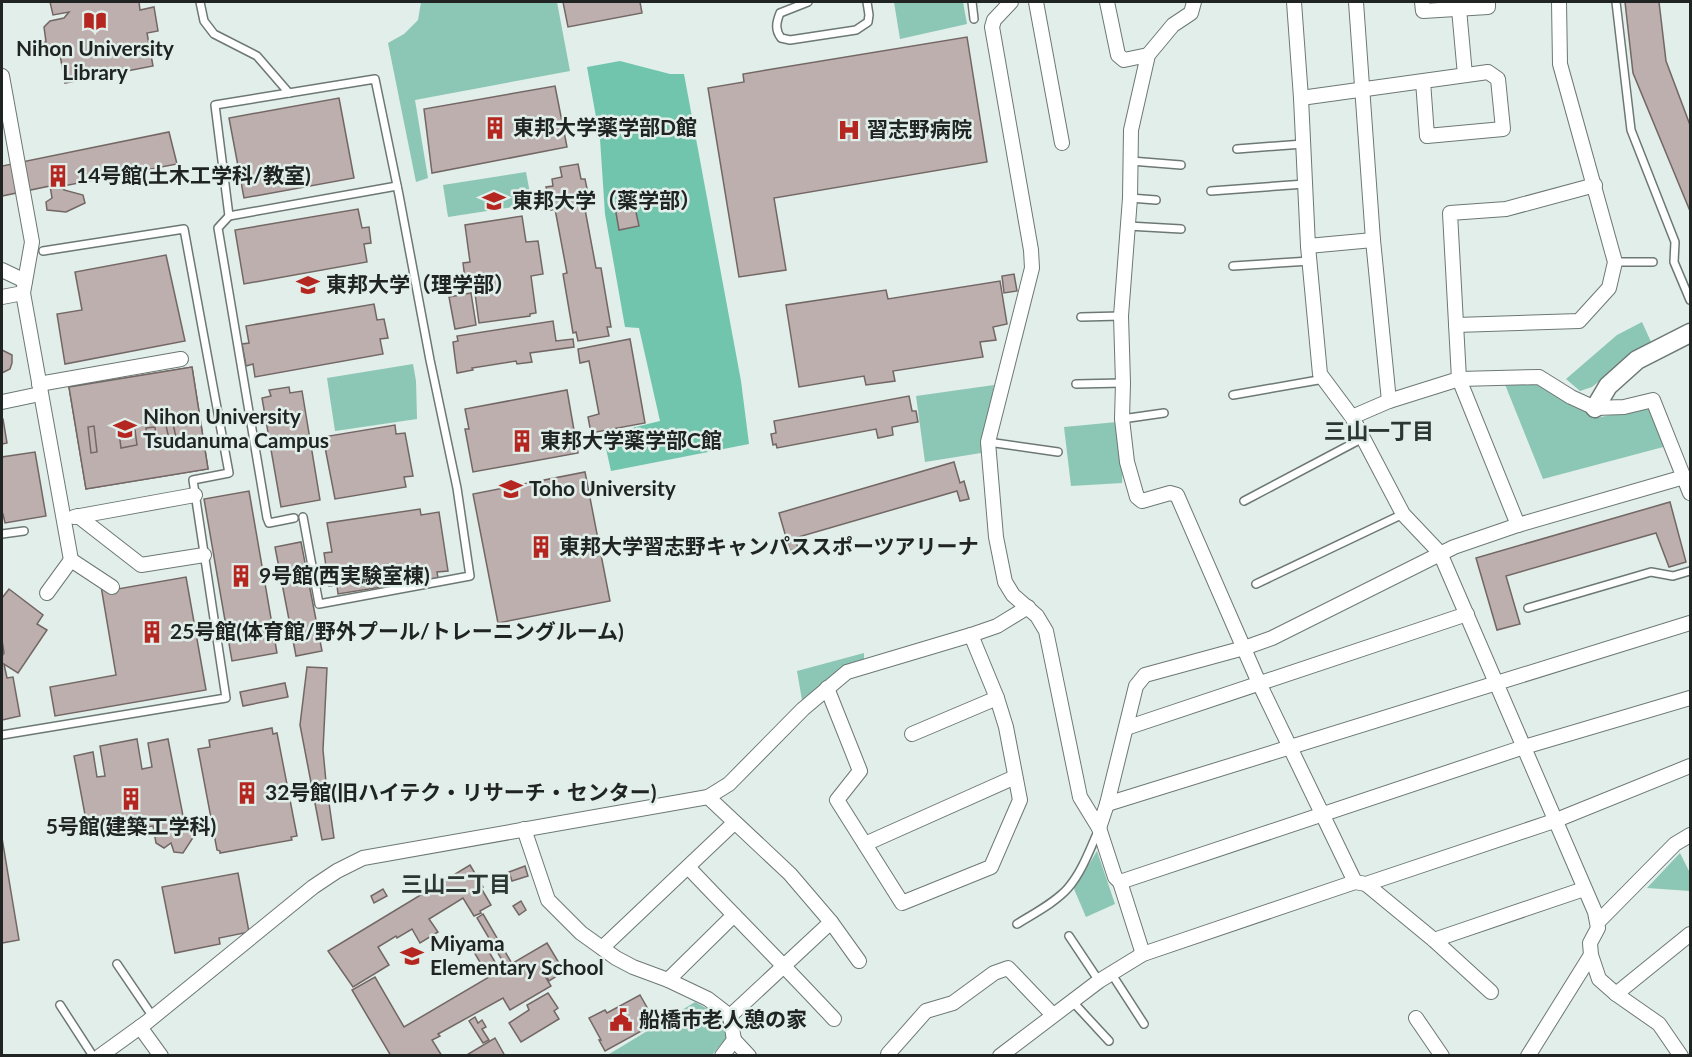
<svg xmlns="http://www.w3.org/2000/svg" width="1692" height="1057" font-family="Lato,'Noto Sans JP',sans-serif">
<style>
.green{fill:#8cc6b4}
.forest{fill:#70c5ac}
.building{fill:#bcafad;stroke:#736765;stroke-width:1.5;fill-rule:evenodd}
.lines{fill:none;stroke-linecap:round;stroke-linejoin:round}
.lane-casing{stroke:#6d7874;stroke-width:10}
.street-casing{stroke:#6d7874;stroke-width:16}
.secondary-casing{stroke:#6d7874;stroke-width:21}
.lane{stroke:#fff;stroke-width:7}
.street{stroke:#fff;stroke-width:14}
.secondary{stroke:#fff;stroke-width:18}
.labels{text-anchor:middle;stroke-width:5;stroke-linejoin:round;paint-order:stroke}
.poi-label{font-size:21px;font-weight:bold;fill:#202524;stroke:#e1eee9;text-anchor:start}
.neighbourhood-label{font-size:22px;font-weight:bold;fill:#2c3633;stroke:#e1eee9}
</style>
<rect width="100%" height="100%" fill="#e1eee9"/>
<!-- green -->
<g class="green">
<path d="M421,2H557L570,71L415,100L428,178L416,182L388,43L404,34L418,20Z"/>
<path d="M894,2H963L967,24L900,39Z"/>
<path d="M526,172L532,204L448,217L443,185Z"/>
<path d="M1642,322L1652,344L1632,355L1592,387L1580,391L1566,379L1617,335Z"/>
<path d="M413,364L416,381L417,419L335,431L327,378Z"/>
<path d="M1504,382H1535L1596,418L1645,408L1654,412L1667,446L1543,479Z"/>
<path d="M994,385L981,453L925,462L916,396Z"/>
<path d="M1117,422L1123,464L1122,483L1071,486L1064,427Z"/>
<path d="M864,653V660L846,666L802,700L797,671Z"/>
<path d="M1097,851L1115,904L1086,917L1074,889Z"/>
<path d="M1680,853L1690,873V891L1647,888Z"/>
<path d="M695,1002L724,1018L729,1035L712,1055L606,1056Z"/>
</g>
<!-- forest -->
<path class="forest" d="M620,61L670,74H684L741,381L749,444L611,471L603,435L660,421L639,328L625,327L605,214L600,139L587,67Z"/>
<!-- building -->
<g class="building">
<path d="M50,2H139L140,10L154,7L158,31L147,33L153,66L65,83L59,49L33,54L26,50L29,45L46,42L44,27L50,21L64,18L69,12L53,15Z"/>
<path d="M563,2H640L642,13L568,27Z"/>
<path d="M1625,2H1659L1666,61L1690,125V211L1633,73Z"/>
<path d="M967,37L987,162L774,198L786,270L739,277L708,88L744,82L743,74Z"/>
<path d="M555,86L567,147L432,173L424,109Z"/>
<path d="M339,98L354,178L244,198L229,118Z"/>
<path d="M169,132L177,164L63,186L64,190L83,195L85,203L66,212L47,210L46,202L52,198L50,186L2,196V166Z"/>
<path d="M578,164L581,179H585L590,203L584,204L596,268H601L611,327H607L609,336L578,341L576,332L573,333L563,274L567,273L555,209L551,210L546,187L553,186L552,179L562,177L560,167Z"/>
<path d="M634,203L639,226L619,230L615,207Z"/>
<path d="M358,209L362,228L369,227L371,243L364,244L367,262L244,284L235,230Z"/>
<path d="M522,216L526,242L538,241L543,274L531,276L536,313L530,314V316L479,323L474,286L466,287L463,263L470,262L465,225Z"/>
<path d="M166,255L185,341L65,364L57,314L82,310L75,272Z"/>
<path d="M1014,274L1017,291L1004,293L1002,276Z"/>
<path d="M1000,281L1007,324L993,327L996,340L980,342L983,357L893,371L895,381L866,385L864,376L799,387L786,305L886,290L888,299Z"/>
<path d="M471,293L476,325L455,329L449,297Z"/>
<path d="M374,304L377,320L384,319L388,338L380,339L383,354L255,377L253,364L246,366L242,344L249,343L246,326Z"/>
<path d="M553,321L556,341L573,339L574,347L530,353L532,362L517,364L516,361L472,368L473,370L457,373L453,342L458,341L457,336Z"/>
<path d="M630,339L645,423L591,433L588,417L599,414L589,361L580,363L578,349Z"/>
<path d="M2,350L12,355V363L10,369L2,373Z"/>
<path d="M192,367L208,469L86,489L69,387Z"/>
<path d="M192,367L208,469L86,489L69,387ZM170,411L176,437L169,439L163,412ZM127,423L128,430H135L137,445L121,448L118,424ZM94,426L97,452L91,453L88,427ZM155,427L156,442L148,443L146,428Z"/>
<path d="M289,387L290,393L302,391L320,500L281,507L262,398L271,396L269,390Z"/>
<path d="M567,390L578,453L473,472L465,429H469L465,409Z"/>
<path d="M909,396L912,411H916L918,422L892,427L893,435L878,438L876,429L777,448L776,444L773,445L771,434L776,433L774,421Z"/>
<path d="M3,419L7,443L2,444V419Z"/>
<path d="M395,425L396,434L405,433L413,476L404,477L406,487L335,499L323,437Z"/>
<path d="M35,452L46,516L5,523L3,514H2V457Z"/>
<path d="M954,462L960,483L964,481L969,499L960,501L957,491L795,538L798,548L790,551L779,513Z"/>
<path d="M585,472L610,601L498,623L473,494Z"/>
<path d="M249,491L277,653L232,661L204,499Z"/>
<path d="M1670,502L1686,562L1669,567L1656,533L1506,576L1520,624L1497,630L1476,558Z"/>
<path d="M420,509L421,515L439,512L448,571L437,572L438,578L338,594L337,585L329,586L324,553L332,552L327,523Z"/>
<path d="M301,542L322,651L296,656L275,547Z"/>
<path d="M186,577L206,690L55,716L50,687L116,675L101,586L117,583L118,589Z"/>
<path d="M9,589L43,615L37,624L47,630L18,673L4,664L7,678L13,677L20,716L2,720V656L4,653L2,640V598Z"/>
<path d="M307,667L327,668L323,750L326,782L334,838L322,840L300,725Z"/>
<path d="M285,683L288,697L243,706L240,692Z"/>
<path d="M272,728L273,734L277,733L297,836L291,837L292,840L220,853V851L217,850L198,749L210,747L209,740Z"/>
<path d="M137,739L142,769L152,767L148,743L168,739L184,821L194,836L183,853L174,852L171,843L164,848L156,843L153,826L146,827L147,833L132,836L131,828L89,836L74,756L93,752L97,777L105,776L100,746Z"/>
<path d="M2,838L19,940L2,943Z"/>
<path d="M470,865L483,887L481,888L491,905L480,911L481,913L474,916L463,898L429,919L438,932L420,943L412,929L397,938L396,936L378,947L389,965L353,987L328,951Z"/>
<path d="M525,866L528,876L512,881L509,872Z"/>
<path d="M238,873L249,932L219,938L220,944L175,953L162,887Z"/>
<path d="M383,889L387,896L374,903L371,896Z"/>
<path d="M521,901L526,910L519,915L513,906Z"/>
<path d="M483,914L511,962L505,965L477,918Z"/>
<path d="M547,943L559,963L543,973L551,986L510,1010L503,998L438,1034L440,1036L432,1040L442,1056H391L352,990L375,977L404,1027Z"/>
<path d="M485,945L495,962L484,969L474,952Z"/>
<path d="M556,969L560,974L549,981L546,975Z"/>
<path d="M548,993L558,1008L554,1011L559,1019L521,1042L509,1023L529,1010L527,1005Z"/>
<path d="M640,995L656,1023L605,1051L599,1040H601L589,1018L605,1010L607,1013Z"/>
<path d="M475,1017L478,1023L482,1020L486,1027L482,1029L489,1040L483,1043L469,1021Z"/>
<path d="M495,1038L505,1056H465Z"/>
</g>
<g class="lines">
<!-- lane casing -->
<g class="lane-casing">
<g id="lane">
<path d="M200,2L204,21L214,34L257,56L289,93"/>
<path d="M808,2L780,13C776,23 775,30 781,38L790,40L856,30L868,22L869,15L867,2"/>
<path d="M972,2L974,19"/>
<path d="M1616,2L1631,130L1675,242L1674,262L1690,300"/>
<path d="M1237,149L1303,144"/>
<path d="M1131,161L1181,165"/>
<path d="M1211,191L1305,184"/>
<path d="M1130,198L1156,200"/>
<path d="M229,216L397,186"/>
<path d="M1128,226L1181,229"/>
<path d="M1615,262H1653"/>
<path d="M1233,266L1310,261"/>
<path d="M1081,317L1121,316"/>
<path d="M1076,384L1123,383"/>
<path d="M1233,395L1324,379"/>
<path d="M1122,419L1164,413"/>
<path d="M988,442L1058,452"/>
<path d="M1244,501L1363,438"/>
<path d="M294,518L269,523L267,518L218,228L229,216L215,105L375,79L399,195L430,360L457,488L470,576L319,604L303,517"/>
<path d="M2,534L24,531"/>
<path d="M1256,584L1403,514"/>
<path d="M1528,608L1651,572L1673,576L1690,571"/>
<path d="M2,735L226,698L193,480L229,473L184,229L43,251"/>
<path d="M1017,924C1033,914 1056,902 1068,888C1082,872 1090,849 1099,829"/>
<path d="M1069,936L1099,981"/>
<path d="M117,964L153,1017"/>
<path d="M1111,973L1144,1024"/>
<path d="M1072,1001L1109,1041"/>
<path d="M60,1005L93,1056"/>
</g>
</g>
<!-- street casing -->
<g class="street-casing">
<g id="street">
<path d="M1011,2L994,20L992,27L1031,250L1032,268L988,442L996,537L1005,582L1013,595L1037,616L1046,631L1080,797L1099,828L1115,877L1120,882L1524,747L1690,698"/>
<path d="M1036,2L1062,143"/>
<path d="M1107,2L1118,55L1124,60L1148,55"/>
<path d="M1194,2L1191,13L1173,25L1148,55L1131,130L1130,198L1121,316L1123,383L1122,419L1127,462L1137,497L1142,501L1170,493L1177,495L1259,683L1355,882"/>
<path d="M1294,2L1301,98L1308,246L1320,374L1352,417L1403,514L1440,553L1595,912L1598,928L1590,943L1591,955L1599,979L1616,994L1659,1024L1681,1056"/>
<path d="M1356,2L1373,240L1389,401"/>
<path d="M1422,2L1423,11L1488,7V2"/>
<path d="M1459,9L1465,75"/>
<path d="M2,76L32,242L23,293L71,560L112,587"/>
<path d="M1301,98L1488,72L1498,79L1503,129L1427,136L1423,81"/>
<path d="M1308,246L1373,240"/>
<path d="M2,270L25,281"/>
<path d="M2,297L23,293"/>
<path d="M1456,325L1579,321L1609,288L1615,262L1560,64L1559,2"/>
<path d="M39,384L181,359"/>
<path d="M2,402L40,394"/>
<path d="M1352,417L1389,401L1459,379L1539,377L1571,397L1595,408L1624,407L1653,400L1690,493"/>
<path d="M78,516L141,565L204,555"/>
<path d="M74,517L195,495"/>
<path d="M1518,525L1459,379L1450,213L1506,209L1595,185"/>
<path d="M47,593L71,560"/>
<path d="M827,688L860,771L837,800L902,903L991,867L1020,800L1006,727L997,698L971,635"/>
<path d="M1126,728L1467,614"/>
<path d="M912,734L997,698"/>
<path d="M708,797L790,874L831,922L859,961"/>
<path d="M1107,804L1690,623"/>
<path d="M1099,828L1107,804L1136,686L1145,675L1244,648L1272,638L1454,547L1518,525L1684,477"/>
<path d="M524,829L548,900L581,933L616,958L633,967L668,980L708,999L730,1016L734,1040L722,1056"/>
<path d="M865,844L1015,777"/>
<path d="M688,867C736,918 786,967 834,1019"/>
<path d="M1120,882L1143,954"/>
<path d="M1366,884L1434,940L1491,992"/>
<path d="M1598,922L1675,844L1690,835"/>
<path d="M1434,940L1584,889"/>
<path d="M602,948L734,823"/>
<path d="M668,980L734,915"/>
<path d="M1616,994L1690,934"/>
<path d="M730,1016L831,922"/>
<path d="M1416,1018L1442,1056"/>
<path d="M140,1027L161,1056"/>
<path d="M734,1040L749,1056"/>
<path d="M100,1056L147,1022L313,887L337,871L363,858L708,797L729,784L803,709L847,672L971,635L997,626L1028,607"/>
<path d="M888,1056V1054L926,1011L953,1003L994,973L1008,968L1053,1015"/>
<path d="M1000,1056L1099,981L1143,954L1355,882L1366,884L1554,821L1690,766"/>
<path d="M1528,1056L1591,955"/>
</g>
</g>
<!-- secondary casing -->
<g class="secondary-casing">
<path id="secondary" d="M1595,408L1608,386L1637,360L1690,333"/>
</g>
<!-- lane -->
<use href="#lane" class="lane"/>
<!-- street -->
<use href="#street" class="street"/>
<!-- secondary -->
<use href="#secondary" class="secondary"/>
</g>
<!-- icons -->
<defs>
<g id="library-bare" transform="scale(1.8)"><path d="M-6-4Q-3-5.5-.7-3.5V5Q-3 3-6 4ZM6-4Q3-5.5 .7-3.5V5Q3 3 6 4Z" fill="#b52621" stroke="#e1eee9" stroke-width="2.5" paint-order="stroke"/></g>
<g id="building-bare" transform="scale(1.8)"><path d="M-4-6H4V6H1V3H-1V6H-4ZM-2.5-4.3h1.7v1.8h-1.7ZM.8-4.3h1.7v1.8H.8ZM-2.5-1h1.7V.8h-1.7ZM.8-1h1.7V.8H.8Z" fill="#b52621" stroke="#e1eee9" stroke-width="2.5" paint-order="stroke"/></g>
<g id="hospital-bare" transform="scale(1.8)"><path d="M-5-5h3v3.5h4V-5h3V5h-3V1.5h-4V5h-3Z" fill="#b52621" stroke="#e1eee9" stroke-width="2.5" paint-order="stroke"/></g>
<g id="university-bare" transform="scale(1.8)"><path d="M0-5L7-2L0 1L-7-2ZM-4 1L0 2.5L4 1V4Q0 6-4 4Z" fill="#b52621" stroke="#e1eee9" stroke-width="2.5" paint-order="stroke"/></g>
<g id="school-bare" transform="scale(1.8)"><path d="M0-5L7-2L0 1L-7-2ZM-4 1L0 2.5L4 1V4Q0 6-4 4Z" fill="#b52621" stroke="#e1eee9" stroke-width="2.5" paint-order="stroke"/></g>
<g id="civic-bare" transform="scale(1.8)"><path d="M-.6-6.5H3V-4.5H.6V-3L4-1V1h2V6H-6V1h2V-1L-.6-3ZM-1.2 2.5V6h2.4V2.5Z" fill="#b52621" stroke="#e1eee9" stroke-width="2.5" paint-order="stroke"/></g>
</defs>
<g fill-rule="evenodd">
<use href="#library-bare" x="95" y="21"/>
<use href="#building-bare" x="495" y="128"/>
<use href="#hospital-bare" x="849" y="130"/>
<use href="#building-bare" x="58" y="176"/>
<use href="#university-bare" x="494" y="201"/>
<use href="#university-bare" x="308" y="285"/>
<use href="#university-bare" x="125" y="429"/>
<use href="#building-bare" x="522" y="441"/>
<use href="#university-bare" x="511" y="489"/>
<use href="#building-bare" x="541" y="547"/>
<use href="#building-bare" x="241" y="576"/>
<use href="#building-bare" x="152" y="632"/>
<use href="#building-bare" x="247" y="793"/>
<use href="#building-bare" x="131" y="799"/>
<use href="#school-bare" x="412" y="956"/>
<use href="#civic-bare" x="621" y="1020"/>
</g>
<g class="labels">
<!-- poi labels -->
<g class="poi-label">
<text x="95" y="56" text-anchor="middle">Nihon University<tspan x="95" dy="24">Library</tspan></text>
<text x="513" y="135">東邦大学薬学部D館</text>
<text x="867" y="137">習志野病院</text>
<text x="76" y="183">14号館(土木工学科/教室)</text>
<text x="512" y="208">東邦大学（薬学部）</text>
<text x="326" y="292">東邦大学（理学部）</text>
<text x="143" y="424">Nihon University<tspan x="143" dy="24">Tsudanuma Campus</tspan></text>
<text x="540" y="448">東邦大学薬学部C館</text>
<text x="529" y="496">Toho University</text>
<text x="559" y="554">東邦大学習志野キャンパススポーツアリーナ</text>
<text x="259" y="583">9号館(西実験室棟)</text>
<text x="170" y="639">25号館(体育館/野外プール/トレーニングルーム)</text>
<text x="265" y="800">32号館(旧ハイテク・リサーチ・センター)</text>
<text x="131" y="834" text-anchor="middle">5号館(建築工学科)</text>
<text x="430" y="951">Miyama<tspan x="430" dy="24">Elementary School</tspan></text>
<text x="639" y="1027">船橋市老人憩の家</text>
</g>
<!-- neighbourhood labels -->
<g class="neighbourhood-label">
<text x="1379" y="439">三山一丁目</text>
<text x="456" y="892">三山二丁目</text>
</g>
</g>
<!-- border -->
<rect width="1692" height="1057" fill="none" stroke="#202524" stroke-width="6"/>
</svg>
